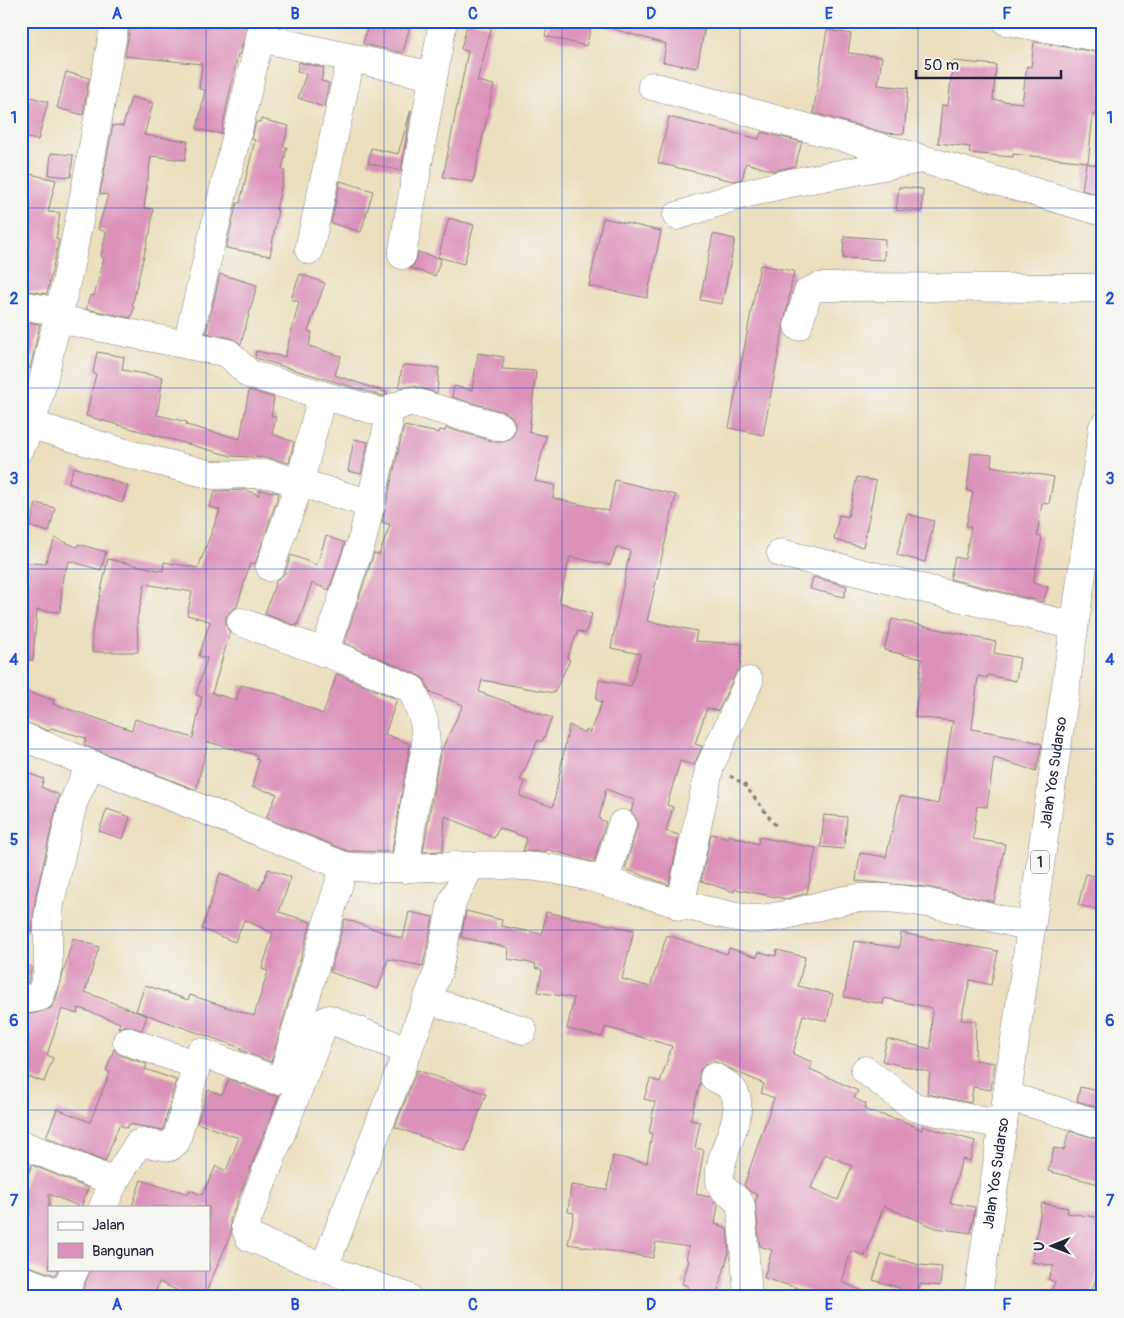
<svg xmlns="http://www.w3.org/2000/svg" width="1124" height="1318" font-family="Pangolin,sans-serif">
<style>
.building{fill:#dc91b9;fill-rule:evenodd}
.lines{fill:none;stroke-linecap:round;stroke-linejoin:round}
.minor-casing{stroke:#86807c;stroke-width:29}
.highway-casing{stroke:#86807c;stroke-width:29}
.path{stroke:#86807c;stroke-width:3;stroke-dasharray:4 4;stroke-linecap:butt}
.minor{stroke:#fff;stroke-width:28}
.highway{stroke:#fff;stroke-width:28}
.grid{fill:none;stroke:#1d4ed8;stroke-width:1;stroke-opacity:0.55}
.labels{text-anchor:middle;stroke-width:4;stroke-linejoin:round;paint-order:stroke}
.shield{fill:#f6f6f2;stroke:#626272;stroke-width:1}
.shield-label{font-size:14px;font-weight:bold;fill:#22223b}
.street-label{font-size:15px;fill:#22223b;stroke:#f6f6f2}
.neatline{fill:none;stroke:#1d4ed8;stroke-width:2}
.grid-label{font-size:16px;text-anchor:middle;font-weight:bold;fill:#1d4ed8}
</style>
<rect width="100%" height="100%" fill="#f6f6f2"/>
<filter id="ink" filterUnits="userSpaceOnUse"><feTurbulence type="fractalNoise" baseFrequency=".02" numOctaves="2"/><feDisplacementMap in="SourceGraphic" scale="10" xChannelSelector="R" yChannelSelector="G"/><feConvolveMatrix kernelMatrix="1 2 1 2 8 2 1 2 1" color-interpolation-filters="sRGB"/></filter>
<filter id="wash" filterUnits="userSpaceOnUse"><feTurbulence type="fractalNoise" baseFrequency=".0096" numOctaves="4" result="noise"/><feDisplacementMap in="SourceGraphic" scale="20" xChannelSelector="R" yChannelSelector="G"/><feGaussianBlur stdDeviation="1.12" result="paint"/><feColorMatrix in="noise" values="0 0 0 0 0 0 0 0 0 0 0 0 0 0 0 0 0 1.4 0 .05"/><feComposite in="paint" operator="in"/></filter>
<g filter="url(#wash)">
<rect width="100%" height="100%" fill="#ebdfbd"/>
<g id="blocks">
<!-- building -->
<g class="building">
<path d="M131,21H248L240,54H238L221,134L197,129L205,90L199,89L202,64L125,56Z"/>
<path d="M369,21H411L403,53L363,44Z"/>
<path d="M468,21L492,26L477,81L494,85L473,182L443,177L468,51L461,49Z"/>
<path d="M549,21H593L586,46L545,36Z"/>
<path d="M603,21H706L697,68L663,62L666,44L603,26Z"/>
<path d="M827,30L851,34L848,53L882,57L878,85L908,88L904,134L886,133L813,113Z"/>
<path d="M1034,42L1103,53L1100,115L1093,114L1088,162L1013,154V157L969,153L970,147L938,143L942,105L948,106L953,61L996,65L993,100L1022,103L1027,66L1031,67Z"/>
<path d="M299,62L324,68L321,81L329,83L324,107L298,98L306,74L297,72Z"/>
<path d="M66,72L89,78L83,115L57,108Z"/>
<path d="M21,94L48,102L38,140L21,137Z"/>
<path d="M131,97L153,103L144,135L188,141L185,160L151,156L144,208L153,209L150,234H149L132,306L134,307L131,318L86,309L90,295L94,296L104,258L101,257L106,232L98,229L108,195L100,194L113,125L123,126Z"/>
<path d="M411,110L401,171L368,163L371,148L398,154Z"/>
<path d="M669,117L759,139L761,132L802,142L795,166L774,171L746,163L742,179L733,181L658,163Z"/>
<path d="M261,119L289,126L283,147H287L282,170L285,171L276,210H278L270,256L226,248L237,203H240L255,140L252,139L256,122H260Z"/>
<path d="M51,153L73,155L71,177L49,175Z"/>
<path d="M1086,163L1103,166V196L1082,190Z"/>
<path d="M21,172L56,180L48,212L60,213L56,239L59,240L47,294L21,290V223L25,197L21,196Z"/>
<path d="M340,181L373,191L361,232L331,223Z"/>
<path d="M899,187L923,189L922,212L896,210Z"/>
<path d="M449,218L474,225L464,264L438,257Z"/>
<path d="M603,218L661,231L647,298L589,286Z"/>
<path d="M713,234L735,239L722,304L700,300Z"/>
<path d="M844,236L885,239L884,260L843,258Z"/>
<path d="M418,252L441,259L435,276L410,268L414,265Z"/>
<path d="M760,265L794,271L763,435L729,428Z"/>
<path d="M220,274L257,285L241,344L231,338L206,333Z"/>
<path d="M300,274L325,283L308,331L312,332L309,346L341,356L335,375L388,393L383,396L255,358L256,351L285,357L299,302L291,299Z"/>
<path d="M21,321L40,324L30,369L21,366Z"/>
<path d="M97,352L124,357L122,370L163,377L157,415L187,422L186,425L240,439L249,390L274,398L271,416L276,417L272,434L294,442L289,463L269,458L231,456L86,416L96,374L93,373Z"/>
<path d="M478,353L504,357L502,369L536,371L529,432L546,436L535,481L555,485L553,498L609,511L615,480L676,495L647,621L697,631L695,641L742,644L740,668L735,674L718,711L707,708L695,744L702,746L694,765L680,761L667,805L673,807L666,831L679,835L669,885L625,869L637,828V820L631,812L634,800L606,789L599,819L606,822L594,862L546,849L545,852L523,851L527,838L499,828L494,838L445,816L443,851L423,852L440,753L463,705L430,692L424,679L418,675L344,643L374,553L379,555L390,525L382,522L404,426L439,433L440,430L445,431L446,428L496,442H503L510,439L515,432V423L512,417L505,412L452,397L454,386L472,390ZM617,547L630,551L611,648L640,654L631,686L599,680L596,700L602,702L590,732L586,730L585,733L569,725L553,807L520,796L525,782L520,780L538,740L542,742L552,718L479,692L482,680L554,693L570,660L567,658L578,631L585,634L592,614L559,602L570,557L610,565Z"/>
<path d="M405,365L439,368L437,393L414,386L399,388L402,366Z"/>
<path d="M354,439L368,442L361,474L348,471Z"/>
<path d="M971,453L992,455L991,466L1054,477L1049,504L1042,503L1037,536L1042,537L1033,583L1048,587L1043,602L950,579L955,557L965,559L971,527L966,526L973,492L967,491Z"/>
<path d="M74,467L128,486L122,503L68,483Z"/>
<path d="M857,477L876,481L863,547L834,540L839,515L848,517Z"/>
<path d="M245,490L259,495L260,490L279,493L255,564L250,563L237,607L231,610L226,617V625L230,633L212,693L236,700L241,685L277,694L323,714L337,674L397,699L385,734L410,744L392,852L348,851L266,818L277,794L252,787L259,760L256,759L257,755L208,742L196,790L84,745L86,738L51,728L49,731L21,721V690L54,700L53,704L132,730L135,719L193,738L202,697L196,695L207,658L199,656L210,621L187,615L192,592L145,584L137,619L138,652H92V632L108,559L163,571L164,562L198,568L220,510L209,507L215,491Z"/>
<path d="M36,503L55,508L49,532L30,527Z"/>
<path d="M907,514L934,521L925,562L897,555Z"/>
<path d="M326,536L345,543L329,590L312,583L297,626L265,614L276,581L285,573L291,555L317,565Z"/>
<path d="M55,538L77,547L78,544L106,552L101,570L69,561L63,576L60,612L37,610L33,660H21V562L45,564Z"/>
<path d="M813,577L847,586L844,597L810,589Z"/>
<path d="M892,619L996,642L994,653L1020,658L1016,681L988,675L987,678L978,676L972,729L1017,737L1042,744L1036,771L994,758L987,807L977,806L973,839L1005,844L994,902L927,887L856,881L860,853L886,857L900,796L938,804L953,721L915,717L922,659L884,650Z"/>
<path d="M21,771L44,779L41,787L59,795L36,895L32,932L21,930V906L27,881L21,879Z"/>
<path d="M107,809L130,817L123,839L99,831Z"/>
<path d="M824,815L847,817L844,849L821,847Z"/>
<path d="M711,834L728,838V835L758,844L759,837L816,848L807,893L786,899L735,889L734,892L701,881Z"/>
<path d="M268,869L291,877L279,912L311,922L271,1062L240,1050L241,1048L136,1011L145,985L188,1000L190,995L254,1016L268,971L262,969L273,933L244,920L235,942L202,929L220,873L260,890Z"/>
<path d="M1086,874L1103,878V911L1078,905Z"/>
<path d="M466,911L502,920L501,926L542,934L546,912L634,930L622,979L650,987L667,935L727,954L729,948L757,957L759,952L776,956L777,950L805,957L798,986L833,994L827,1021L803,1015L793,1054L812,1062L810,1069L858,1091L854,1098L866,1104L865,1110L903,1121L922,1130V1126L975,1141L970,1161L962,1159L950,1203L975,1207L971,1233L936,1228L884,1206L865,1256L851,1251L842,1282L876,1297H814L815,1293L764,1278L772,1250L760,1246L755,1201L758,1195L751,1192L744,1185L774,1098L761,1093L764,1084L713,1061L706,1064L700,1070V1084L690,1120L700,1122L695,1148L704,1150L696,1194L710,1197L718,1205L715,1224L727,1228L729,1252L717,1294L710,1292L709,1297H685L688,1286L682,1284L689,1260L686,1259L689,1247L656,1242L653,1258L568,1244L574,1213L568,1212L571,1185L607,1190L613,1156L647,1163L652,1133H649L655,1102L644,1099L650,1079L660,1082L672,1046L605,1027L602,1037L567,1029L574,998L538,992L542,970L535,968L536,964L508,959L509,948L461,937ZM825,1154L852,1166L838,1200L811,1188Z"/>
<path d="M409,912L433,917L423,966L388,959L378,989L330,972L345,919L403,939Z"/>
<path d="M901,933L998,951L991,985L970,980L961,1020L976,1021L975,1060L995,1063L991,1090L973,1087L971,1103L927,1094L930,1072L882,1061L887,1039L931,1049L932,1008L884,998L883,1004L844,997L854,941L899,948Z"/>
<path d="M73,938L99,947L85,992L147,1016L142,1030L124,1026L118,1028L120,1023L79,1008L77,1014L62,1009L47,1055L53,1058L44,1082L21,1074V1013L32,1014L51,1008L55,1002Z"/>
<path d="M21,962L32,967L28,983L21,982Z"/>
<path d="M114,1049L122,1056L147,1064L145,1069L176,1080L163,1130L129,1124L127,1128L119,1125L105,1162L46,1137L57,1109L90,1122L110,1072L106,1071Z"/>
<path d="M417,1070L486,1094L465,1152L395,1127Z"/>
<path d="M229,1079L270,1095H279L230,1220L231,1234L204,1297H192L159,1282L154,1297H84L83,1290L90,1269H209V1207H132L141,1180L172,1190L173,1189L188,1194L190,1190L202,1195L216,1166L226,1171L239,1138L197,1123L208,1090L222,1095Z"/>
<path d="M1080,1087L1103,1092V1109L1077,1101Z"/>
<path d="M1069,1131L1103,1140V1185L1048,1171L1054,1148L1064,1150Z"/>
<path d="M32,1165L88,1188L81,1207L49,1194V1269H58L55,1275L22,1264L27,1248L21,1246L27,1229L21,1228V1192Z"/>
<path d="M1042,1203L1068,1208L1067,1213L1103,1218V1256L1090,1297H1049L1055,1282L1048,1279L1054,1266L1032,1262Z"/>
<path d="M882,1254L919,1265L942,1267L940,1286L920,1284L916,1297H897L900,1288L873,1280Z"/>
</g>
</g>
</g>
<g filter="url(#ink)">
<use href="#blocks" fill-opacity="0" stroke="#86807c" stroke-width="1"/>
<g class="lines">
<!-- minor casing -->
<g class="minor-casing">
<g id="minor">
<path d="M1006,21L1103,38"/>
<path d="M261,38L433,76"/>
<path d="M652,86L916,157"/>
<path d="M677,216L740,195L790,183L922,159L1103,212"/>
<path d="M309,250L351,58"/>
<path d="M402,255L443,21"/>
<path d="M21,305L59,312"/>
<path d="M58,319L228,353L249,374L388,414"/>
<path d="M798,326L808,292L818,287L1103,288"/>
<path d="M187,344L264,21"/>
<path d="M32,425L125,453L212,475L269,474L372,504"/>
<path d="M21,447C39,411 45,369 55,330C80,228 97,125 115,21"/>
<path d="M781,553L1074,626"/>
<path d="M270,567L300,482L322,395"/>
<path d="M241,622L348,661L412,689L424,721L426,745L413,814L405,869"/>
<path d="M324,653L363,537L388,425V414L393,408L410,401L500,427"/>
<path d="M21,736L344,866C411,873 478,860 544,868C603,875 657,902 715,912C727,915 741,919 753,919C789,919 823,901 860,898C917,895 975,914 1031,927"/>
<path d="M605,881L622,824"/>
<path d="M680,906L710,766L749,681"/>
<path d="M21,997L29,999L40,997L48,971V917L51,898L73,803L90,765"/>
<path d="M427,1000L523,1030"/>
<path d="M127,1041L197,1065"/>
<path d="M865,1070L914,1107L1003,1125"/>
<path d="M714,1077C719,1080 729,1084 733,1090C749,1115 716,1154 720,1180C721,1193 737,1195 741,1206L748,1297"/>
<path d="M1007,1096L1103,1125"/>
<path d="M21,1144L114,1182"/>
<path d="M103,1207L114,1182L138,1144L143,1143L170,1147L176,1142L200,1052L275,1080L283,1076L344,866"/>
<path d="M324,1268L438,972L452,903L470,866"/>
<path d="M21,1279L69,1297"/>
<path d="M68,1295L66,1289L75,1269"/>
<path d="M407,1297L324,1268L249,1237L245,1226L325,1021L329,1019L408,1051"/>
</g>
</g>
<!-- highway casing -->
<g class="highway-casing">
<g id="highway">
<path id="s1" d="M978,1297L1103,427"/>
</g>
</g>
<!-- path -->
<path class="path" d="M730,776L744,784L776,826"/>
<!-- minor -->
<use href="#minor" class="minor"/>
<!-- highway -->
<use href="#highway" class="highway"/>
</g>
</g>
<!-- grid -->
<path class="grid" d="M206,21V1207M384,21V1297M562,21V1297M740,21V1297M918,21V1297M21,208H1103M21,388H1103M21,569H1103M21,749H1103M21,930H1103M21,1110H1103M206,1269V1297"/>
<g class="labels">
<!-- shield labels -->
<rect class="shield" x="1031" y="850.5" width="18" height="23" rx="4"/>
<g class="shield-label">
<text x="1040" y="867">1</text>
</g>
<!-- street labels -->
<g class="street-label">
<text dy="5" stroke="none"><textPath href="#s1" startOffset="530">Jalan Yos Sudarso</textPath></text>
<text dy="5" stroke="none"><textPath href="#s1" startOffset="125">Jalan Yos Sudarso</textPath></text>
</g>
</g>
<!-- margin -->
<rect width="1124" height="1318" fill="none" stroke="#f6f6f2" stroke-width="55"/>
<!-- legend -->
<rect x="48" y="1206" width="162" height="65" fill="#f6f6f2" stroke="#a1a1a9"/>
<rect x="58" y="1222" width="25" height="8" fill="#ffffff" stroke="#a1a1a9"/>
<text x="92" y="1230" font-size="15" fill="#22223b">Jalan</text>
<rect x="58" y="1243" width="25" height="15" fill="#dc91b9" stroke="#a1a1a9"/>
<text x="92" y="1256" font-size="15" fill="#22223b">Bangunan</text>
<!-- north arrow -->
<g transform="translate(1052 1246) rotate(269)" stroke="#f6f6f2" stroke-width="4" paint-order="stroke">
<path d="M0-4L9 19L0 12L-9 19Z" fill="#22223b"/>
<text y="-8" font-size="14" font-weight="bold" text-anchor="middle" fill="#22223b">U</text>
</g>
<!-- scale -->
<path d="M916 70v8h145v-8" fill="none" stroke="#22223b" stroke-width="2.5"/>
<text x="924" y="70" font-size="15" fill="#22223b" stroke="#f6f6f2" stroke-width="4" paint-order="stroke">50 m</text>
<rect x="28" y="28" width="1068" height="1262" class="neatline"/>
<g class="grid-label">
<text x="117" y="19">A</text>
<text x="295" y="19">B</text>
<text x="473" y="19">C</text>
<text x="651" y="19">D</text>
<text x="829" y="19">E</text>
<text x="1007" y="19">F</text>
<text x="14" y="123">1</text>
<text x="1110" y="123">1</text>
<text x="14" y="304">2</text>
<text x="1110" y="304">2</text>
<text x="14" y="484">3</text>
<text x="1110" y="484">3</text>
<text x="14" y="665">4</text>
<text x="1110" y="665">4</text>
<text x="14" y="845">5</text>
<text x="1110" y="845">5</text>
<text x="14" y="1026">6</text>
<text x="1110" y="1026">6</text>
<text x="14" y="1206">7</text>
<text x="1110" y="1206">7</text>
<text x="117" y="1310">A</text>
<text x="295" y="1310">B</text>
<text x="473" y="1310">C</text>
<text x="651" y="1310">D</text>
<text x="829" y="1310">E</text>
<text x="1007" y="1310">F</text>
</g>
</svg>
